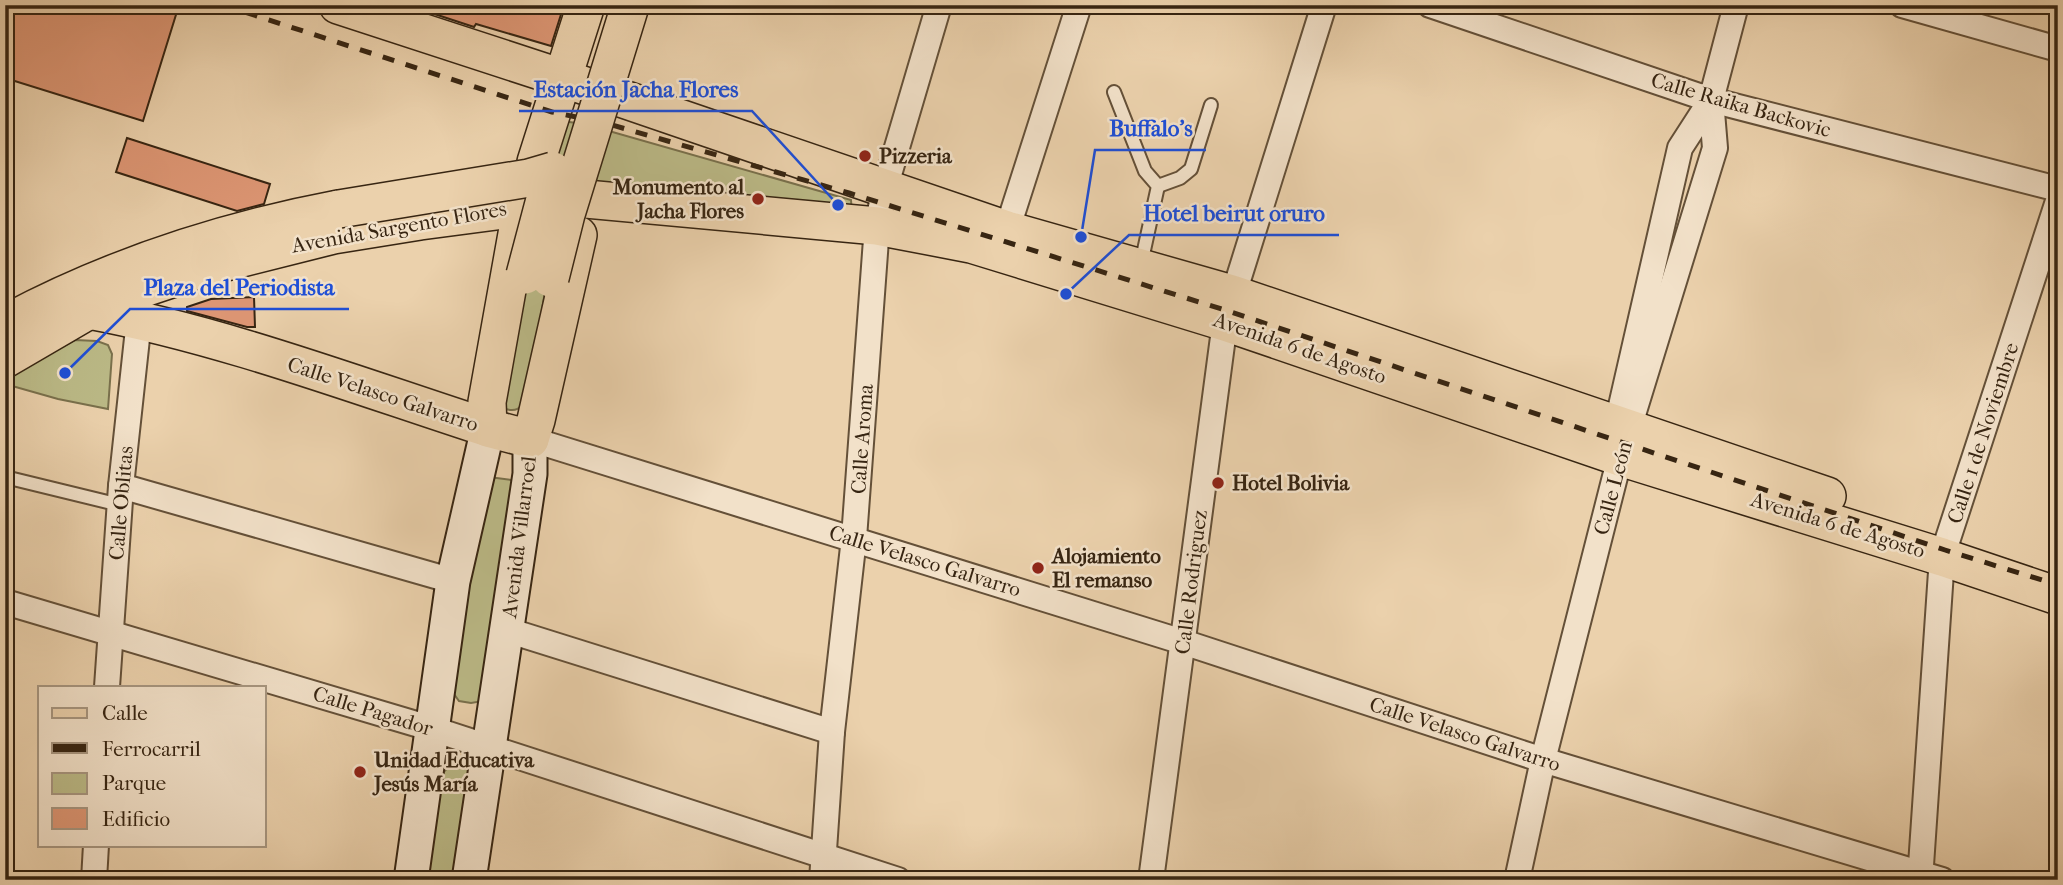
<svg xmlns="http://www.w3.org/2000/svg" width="2063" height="885" font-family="'IM FELL French Canon',serif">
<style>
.green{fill:#bbba87;stroke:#79704c;stroke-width:2}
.building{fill:#dd9674;stroke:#372512;stroke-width:2}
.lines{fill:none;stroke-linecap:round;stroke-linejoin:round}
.service-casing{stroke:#645038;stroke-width:16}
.minor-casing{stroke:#645038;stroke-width:28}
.secondary-casing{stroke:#372512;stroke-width:37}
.primary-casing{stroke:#372512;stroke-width:40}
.service{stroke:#f2e1c9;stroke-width:12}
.minor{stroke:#f2e1c9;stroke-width:24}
.secondary{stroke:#f2e1c9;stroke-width:33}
.primary{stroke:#ebd1ac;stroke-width:37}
.rail{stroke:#372512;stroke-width:5;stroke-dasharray:12 12;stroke-linecap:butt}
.primary-bridge-casing{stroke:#372512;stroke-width:40;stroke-linecap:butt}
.primary-bridge{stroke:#ebd1ac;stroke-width:37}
.poi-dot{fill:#8f2418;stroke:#f2e1c9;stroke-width:2.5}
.labels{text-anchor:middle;stroke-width:5;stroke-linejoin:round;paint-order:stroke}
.street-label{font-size:21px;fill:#372512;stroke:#f2e1c9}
.poi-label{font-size:21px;font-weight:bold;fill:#372512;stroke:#f2e1c9;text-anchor:start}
.leader{fill:none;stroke:#1d4ed8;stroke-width:2.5}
.callout-dot{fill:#1d4ed8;stroke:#f2e1c9;stroke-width:2.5}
.callout-label{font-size:23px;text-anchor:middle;font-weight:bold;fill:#1d4ed8;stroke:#f2e1c9;stroke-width:5;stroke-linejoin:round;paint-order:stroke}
</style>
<rect width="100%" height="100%" fill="#ebd1ac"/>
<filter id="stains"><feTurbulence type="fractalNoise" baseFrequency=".00286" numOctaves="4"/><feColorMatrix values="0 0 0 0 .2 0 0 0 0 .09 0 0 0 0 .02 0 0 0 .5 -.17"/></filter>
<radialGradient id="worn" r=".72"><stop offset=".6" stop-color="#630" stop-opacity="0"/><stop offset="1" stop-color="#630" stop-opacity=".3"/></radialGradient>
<!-- green -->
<g class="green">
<path d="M551,119L588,125L851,200L852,214L586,189L539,135Z"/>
<path d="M556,224L528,395C522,409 515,414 501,407L505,324Z"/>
<path d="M75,340L97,341L108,345L112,354L108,409L58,399L5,384V381L26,366Z"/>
<path d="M489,477L511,480L520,490L483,701L471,703L459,701L449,687Z"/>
<path d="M449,766H469L474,773L463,880H423L442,774Z"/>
</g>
<!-- building -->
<g class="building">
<path d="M5,5H179L143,121L5,78Z"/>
<path d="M407,5H564L551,46L476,24L474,27Z"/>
<path d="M127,138L270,184L264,204L237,211L116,172Z"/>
<path d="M254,297L255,327H247L187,311V307L211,299Z"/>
</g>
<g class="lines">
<!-- service casing -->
<g class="service-casing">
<g id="service">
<path d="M1114,92L1145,171L1158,186L1141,264"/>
<path d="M1158,186L1180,178L1191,169L1211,105"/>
<path d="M5,477L120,505"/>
</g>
</g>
<!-- minor casing -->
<g class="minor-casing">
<g id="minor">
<path d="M1430,5L1711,100L2058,189"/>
<path d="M1902,5L2058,49"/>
<path d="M1007,230L1079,5"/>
<path d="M1621,406L1680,148L1711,100L1736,5"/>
<path d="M530,439L1183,642L1543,760L1942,880"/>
<path d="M121,486L453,581"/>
<path d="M5,602L433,729L898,880"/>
<path d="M507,630L832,732"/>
<path d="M107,687L121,486L139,320"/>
<path d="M94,880L96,845"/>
<path d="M822,880L832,732L854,538L877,226L885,188L939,5"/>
<path d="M1151,880L1225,322L1324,5"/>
<path d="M1517,880L1543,760L1620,457L1715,148L1711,100"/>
<path d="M1920,880L1942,557L2058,201"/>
</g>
</g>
<!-- secondary casing -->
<g class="secondary-casing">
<g id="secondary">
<path d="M411,880L453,581L488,428"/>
<path d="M469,880L530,474V439"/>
</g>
</g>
<!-- primary casing -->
<g class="primary-casing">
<g id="primary">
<path d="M338,5L562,78L1007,230L1232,294L1827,496"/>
<path d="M547,200C533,193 536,175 536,162L586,5"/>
<path d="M88,308L89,310C223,335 358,386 488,428L530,439"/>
<path d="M5,324C109,268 223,231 339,209"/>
<path d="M5,359L89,310L147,287L210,266L333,235L420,221L586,199L877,226L971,244L1225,322L1620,457L1942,557L2058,596"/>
<path d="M488,428L487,402L522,206"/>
<path d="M530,439L536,420L578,235"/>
</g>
</g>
<!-- service -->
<use href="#service" class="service"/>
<!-- minor -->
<use href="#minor" class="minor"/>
<!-- secondary -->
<use href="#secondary" class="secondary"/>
<!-- primary -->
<use href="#primary" class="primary"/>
<!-- rail -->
<path class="rail" d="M223,5L552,112L605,123L849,193L1228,311L1945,550L2058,585"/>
<!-- primary-bridge casing -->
<g class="primary-bridge-casing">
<g id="primary-bridge">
<path d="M339,209L529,178L553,171"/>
<path d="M525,275L552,173"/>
<path d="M550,278L566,214L630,6"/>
</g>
</g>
<!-- primary-bridge -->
<use href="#primary-bridge" class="primary-bridge"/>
</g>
<!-- markers -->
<g class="poi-dot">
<circle cx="865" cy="156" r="7"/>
<circle cx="758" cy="199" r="7"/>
<circle cx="1218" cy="483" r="7"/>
<circle cx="1038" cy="568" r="7"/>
<circle cx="360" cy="772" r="7"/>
</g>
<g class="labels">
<!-- street labels -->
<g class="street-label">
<text transform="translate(1741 105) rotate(16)" y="7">Calle Raika Backovic</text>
<text transform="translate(399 227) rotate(-10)" y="7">Avenida Sargento Flores</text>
<text transform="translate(1300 348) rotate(19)" y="7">Avenida 6 de Agosto</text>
<text transform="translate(383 394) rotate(18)" y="7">Calle Velasco Galvarro</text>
<text transform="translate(1983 433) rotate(-72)" y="7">Calle 1 de Noviembre</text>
<text transform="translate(862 439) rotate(-86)" y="7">Calle Aroma</text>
<text transform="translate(1613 488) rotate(-75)" y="7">Calle León</text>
<text transform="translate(121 503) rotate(-85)" y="7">Calle Oblitas</text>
<text transform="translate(1838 525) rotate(17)" y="7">Avenida 6 de Agosto</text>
<text transform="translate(519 537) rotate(-83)" y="7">Avenida Villarroel</text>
<text transform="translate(925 561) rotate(17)" y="7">Calle Velasco Galvarro</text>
<text transform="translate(1191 582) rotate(-83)" y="7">Calle Rodriguez</text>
<text transform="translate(373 711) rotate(17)" y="7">Calle Pagador</text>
<text transform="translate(1465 734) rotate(18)" y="7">Calle Velasco Galvarro</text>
</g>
<!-- poi labels -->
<g class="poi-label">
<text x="879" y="163">Pizzeria</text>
<text x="744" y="194" text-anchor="end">Monumento al<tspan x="744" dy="24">Jacha Flores</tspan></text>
<text x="1232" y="490">Hotel Bolivia</text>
<text x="1052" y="563">Alojamiento<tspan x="1052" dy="24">El remanso</tspan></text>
<text x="374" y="767">Unidad Educativa<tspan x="374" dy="24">Jesús María</tspan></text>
</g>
</g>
<!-- callouts -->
<path class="leader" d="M838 205L752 111H519M1081 237L1095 150H1206M1066 294L1129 235H1339M65 373L130 309H349"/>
<g class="callout-dot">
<circle cx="838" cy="205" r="7"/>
<circle cx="1081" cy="237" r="7"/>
<circle cx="1066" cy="294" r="7"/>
<circle cx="65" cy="373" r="7"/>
</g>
<g class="callout-label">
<text x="636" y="97">Estación Jacha Flores</text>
<text x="1151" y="136">Buffalo's</text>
<text x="1234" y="221">Hotel beirut oruro</text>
<text x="239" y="295">Plaza del Periodista</text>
</g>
<!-- margin -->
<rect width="2063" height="885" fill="none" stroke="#ebd1ac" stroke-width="28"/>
<rect x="7" y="7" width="2049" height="871" fill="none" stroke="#372512" stroke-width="3.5"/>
<rect x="14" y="14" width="2035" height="857" fill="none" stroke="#372512" stroke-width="2"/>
<!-- legend -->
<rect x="38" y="686" width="228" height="161" fill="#f2e1c9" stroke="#a79680" stroke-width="2"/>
<rect x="52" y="708" width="35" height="10" fill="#ebd1ac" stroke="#a79680" stroke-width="2"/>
<text x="102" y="720" font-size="21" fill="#372512">Calle</text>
<rect x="52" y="743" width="35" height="10" fill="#372512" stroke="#a79680" stroke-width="2"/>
<text x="102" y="756" font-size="21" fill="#372512">Ferrocarril</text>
<rect x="52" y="773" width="35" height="21" fill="#bbba87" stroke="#a79680" stroke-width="2"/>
<text x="102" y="790" font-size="21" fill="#372512">Parque</text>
<rect x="52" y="808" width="35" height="21" fill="#dd9674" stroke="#a79680" stroke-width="2"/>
<text x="102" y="826" font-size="21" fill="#372512">Edificio</text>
<rect width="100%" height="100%" filter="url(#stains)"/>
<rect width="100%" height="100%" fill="url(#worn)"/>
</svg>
